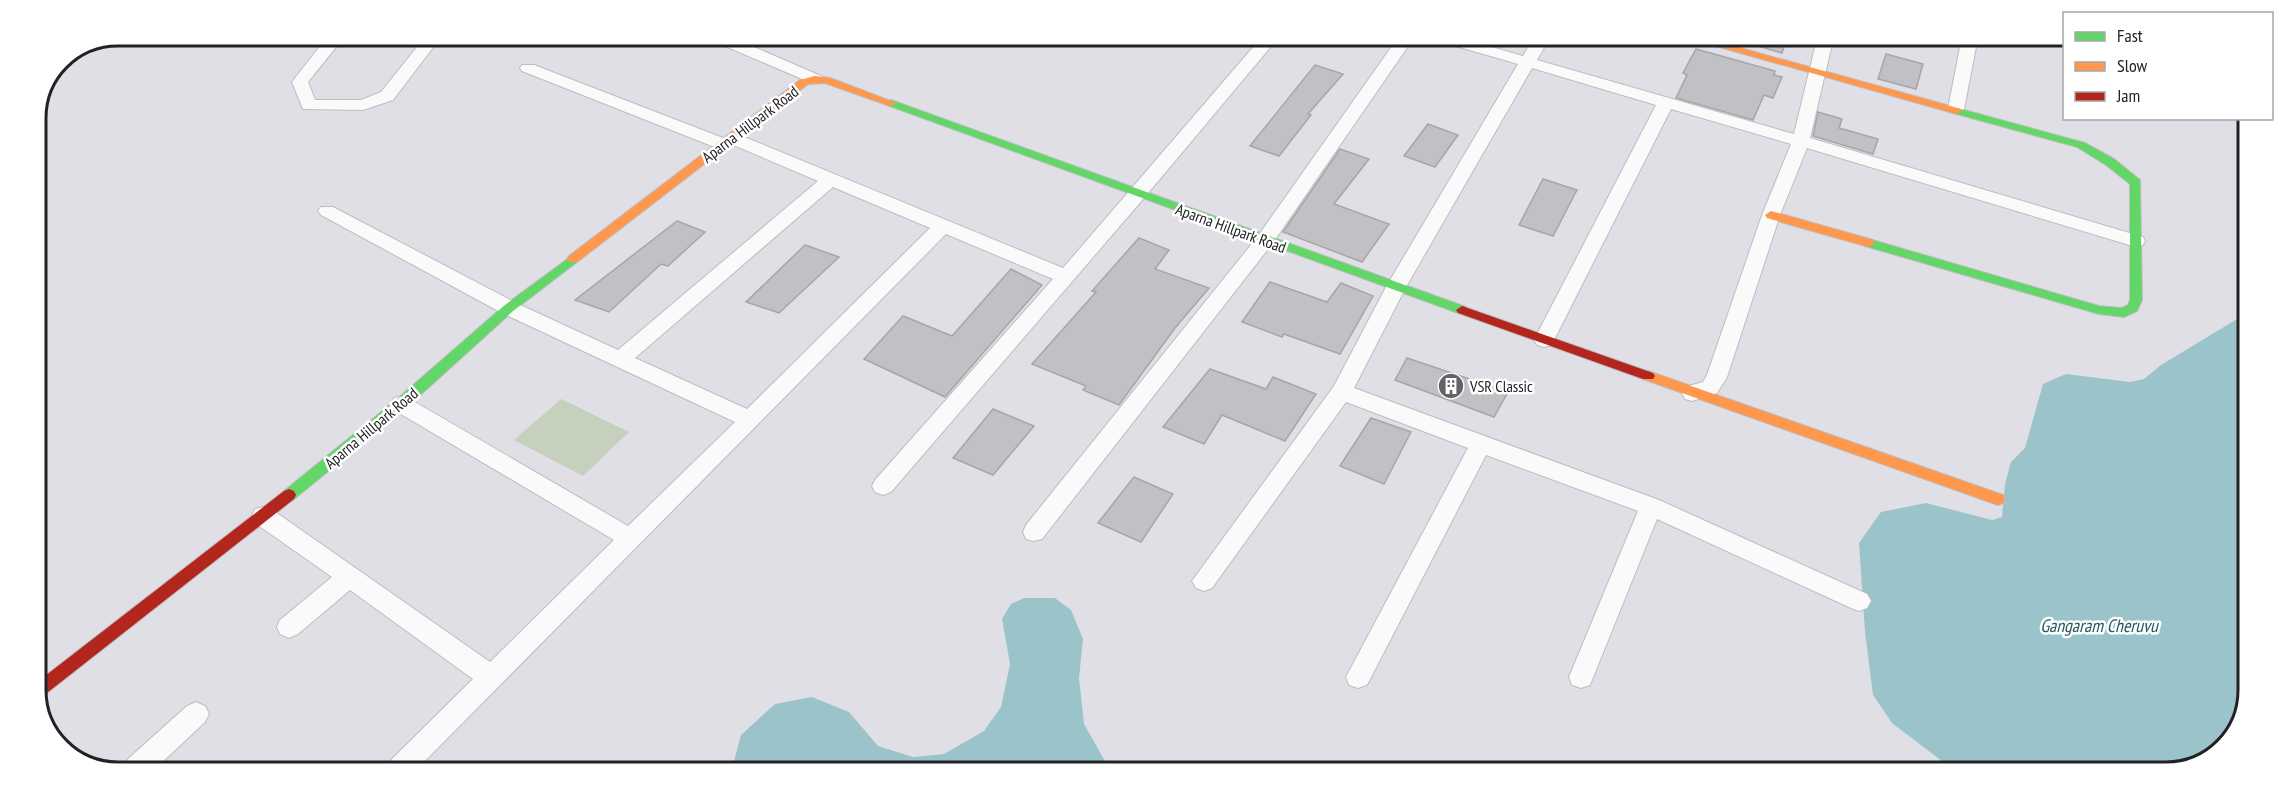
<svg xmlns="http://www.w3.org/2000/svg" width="2285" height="808" font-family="'PT Sans Narrow',sans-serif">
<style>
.green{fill:#c5d0bd}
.water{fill:#9bc4ca}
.building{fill:#c1c1c5;stroke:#a6a5aa;stroke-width:1.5}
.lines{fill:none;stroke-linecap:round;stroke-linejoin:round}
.street-casing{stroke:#bdbdc0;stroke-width:2}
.fast-casing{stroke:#bdbdc0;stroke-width:2}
.slow-casing{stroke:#bdbdc0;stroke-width:2}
.jam-casing{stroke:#bdbdc0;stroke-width:2}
.street{fill:#fafafb;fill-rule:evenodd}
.fast{fill:#63d668;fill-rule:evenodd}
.slow{fill:#ff974d;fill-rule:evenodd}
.jam{fill:#b3261e;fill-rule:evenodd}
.labels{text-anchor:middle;stroke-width:5;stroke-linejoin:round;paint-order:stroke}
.street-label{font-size:16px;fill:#222225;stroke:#fff}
.poi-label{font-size:16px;fill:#222225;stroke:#fff;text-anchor:start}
.water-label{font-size:18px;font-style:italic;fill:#24585d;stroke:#fff}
.rim{fill:none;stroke:#222225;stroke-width:3}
</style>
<rect width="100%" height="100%" fill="#e0dfe5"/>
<!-- green -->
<path class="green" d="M561,399L629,432L583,476L514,440Z"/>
<!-- water -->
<g class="water">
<path d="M2247,313L2245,716L2217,755L2167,772H1957L1951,768L1892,723L1873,695L1865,632L1859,543L1881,512L1926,503L1992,520L2002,517L2005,484L2011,462L2025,448L2043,384L2066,374L2130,382L2144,379L2161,365Z"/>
<path d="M1024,598H1055L1071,610L1083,639L1079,678L1084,724L1110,770L732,769L741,735L775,704L812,697L849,712L878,746L913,757L944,754L984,731L1001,707L1010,664L1002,619L1011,604Z"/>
</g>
<!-- building -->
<g class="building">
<path d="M1734,39H1787L1782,53Z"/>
<path d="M1696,49L1775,71L1774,75L1782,77L1773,98L1764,95L1753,120L1676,98L1687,75L1683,73Z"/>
<path d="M1886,54L1923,64L1916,89L1878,79Z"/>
<path d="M1315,65L1343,74L1308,114L1311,115L1279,156L1250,146Z"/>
<path d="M1818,112L1842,119L1839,128L1878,139L1873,154L1813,136Z"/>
<path d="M1428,124L1458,135L1435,167L1404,156Z"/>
<path d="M1340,149L1369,159L1334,204L1389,224L1362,262L1283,232Z"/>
<path d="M1543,179L1577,190L1553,236L1519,225Z"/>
<path d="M677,221L705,232L668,266L661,264L609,312L575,300Z"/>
<path d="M1139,238L1169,250L1155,269L1209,288L1175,328L1119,405L1083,390L1086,386L1032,364L1096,292L1092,291Z"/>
<path d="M805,245L839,257L779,313L746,302Z"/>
<path d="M1011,269L1042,285L945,397L864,359L903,316L952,336Z"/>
<path d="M1270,282L1327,302L1341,283L1373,296L1340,354L1284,334L1282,337L1242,322Z"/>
<path d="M1407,358L1508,392L1494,417L1395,380Z"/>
<path d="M1210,369L1266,389L1273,377L1316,394L1285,441L1222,415L1204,444L1163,427Z"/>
<path d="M993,409L1034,426L993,475L953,458Z"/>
<path d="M1371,418L1411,432L1384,484L1340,466Z"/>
<path d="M1134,477L1173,494L1141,542L1098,523Z"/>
</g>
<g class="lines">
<!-- street casing -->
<g class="street-casing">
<g id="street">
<path d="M328,36H345L308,82L315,100H361L381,92L425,37H441L393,100L363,110L303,109L292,82Z"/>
<path d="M709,37H731L821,76L823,79L815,84L809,82L711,40Z"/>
<path d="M1261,38H1278L1144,198L891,492L883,495L875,492L872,486L875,480L1053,279L946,234L418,768H388L392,759L473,679L350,590L298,634L289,638L280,634L277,627L280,620L332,577L255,523L252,516L255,509L263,507L271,509L490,662L614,540L394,410L390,404L394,398L401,396L408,398L628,526L735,422L502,313L321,215L318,211L321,207H333L516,303L618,350L818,181L731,144L723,149L717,148L522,71L520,68L522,65H534L723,138L731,133L737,134L1063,268ZM833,187L930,228L747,409L635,358Z"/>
<path d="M1397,39H1413L1272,244L1042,539L1034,541L1026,539L1023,532L1026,525L1258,236Z"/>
<path d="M1440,39H1464L1523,56L1533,39H1549L1537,60L1794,134L1817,39L1833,40L1810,138L2143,237L2145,241L2143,245L2136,247L1807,148L1780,215L1727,377L1717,393L1692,401L1685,399L1682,393L1685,387L1703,382L1707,375L1762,215L1791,144L1671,109L1554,340L1551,345L1544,347L1537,345L1534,340L1656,105L1532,68L1406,287L1354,388L1659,500L1867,594L1871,601L1867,608L1859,611L1851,608L1657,519L1590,685L1581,688L1572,685L1569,677L1638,511L1486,455L1367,685L1358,688L1349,685L1346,677L1468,448L1346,402L1212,588L1204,591L1196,588L1192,581L1334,386L1386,287L1518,64L1442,42Z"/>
<path d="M1968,42L1976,47L1964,109L1956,114L1948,109L1960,47Z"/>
<path d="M196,702L205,706L209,714L205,722L156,768H124L128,759L187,706Z"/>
</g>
</g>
<!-- fast casing -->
<g class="fast-casing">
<g id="fast">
<path d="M891,100L1466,307L1468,310L1466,313H1458L887,105L886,103Z"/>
<path d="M1957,108L2085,143L2114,159L2140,180L2142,300L2137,311L2124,317L2099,314L1865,246L1863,243L1865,240L1869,239L2099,306L2122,308L2128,305L2130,300V184L2106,165L2077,147L1953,113L1952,111Z"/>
<path d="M573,255L579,259L577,262L513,311L406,408L294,499H284L282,495L284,491L396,400L505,305Z"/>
</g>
</g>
<!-- slow casing -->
<g class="slow-casing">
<g id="slow">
<path d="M1691,39H1708L1961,109L1962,111L1957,114L1953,113Z"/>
<path d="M815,76L830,78L896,103L891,106L887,105L825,83L808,84L577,262H569L567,259L569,256L800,80Z"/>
<path d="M1771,211L1873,240L1875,243L1869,247L1767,218L1765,215Z"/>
<path d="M1648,371L2003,495L2005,499L2003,503L1998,505L1643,379L1641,376Z"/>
</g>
</g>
<!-- jam casing -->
<g class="jam-casing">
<g id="jam">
<path d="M1462,306L1653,373L1655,376L1653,379H1643L1458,313L1456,310Z"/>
<path d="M289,489L294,491L296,495L294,499L38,700L36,683L284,491Z"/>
</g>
</g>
<!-- street -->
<use href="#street" class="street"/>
<!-- fast -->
<use href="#fast" class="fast"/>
<!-- slow -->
<use href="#slow" class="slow"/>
<!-- jam -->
<use href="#jam" class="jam"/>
</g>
<!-- icons -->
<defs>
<g id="building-disc" transform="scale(1.35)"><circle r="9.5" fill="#646468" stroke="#fff"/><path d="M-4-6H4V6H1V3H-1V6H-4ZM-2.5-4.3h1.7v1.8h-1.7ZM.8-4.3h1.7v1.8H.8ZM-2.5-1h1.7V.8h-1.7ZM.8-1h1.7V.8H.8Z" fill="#fff"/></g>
</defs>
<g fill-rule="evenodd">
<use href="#building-disc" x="1451" y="386"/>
</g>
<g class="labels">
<!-- street labels -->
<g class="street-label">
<text transform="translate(750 124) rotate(-37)" y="6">Aparna Hillpark Road</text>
<text transform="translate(1231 228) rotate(20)" y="6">Aparna Hillpark Road</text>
<text transform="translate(371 428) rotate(-40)" y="6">Aparna Hillpark Road</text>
</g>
<!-- poi labels -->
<g class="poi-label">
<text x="1470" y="392">VSR Classic</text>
</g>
<!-- water labels -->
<g class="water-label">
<text x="2099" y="632">Gangaram Cheruvu</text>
</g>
</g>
<!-- crop -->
<path d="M0 0H2285V808H0ZM118 46H2166A72 72 0 0 1 2238 118V690A72 72 0 0 1 2166 762H118A72 72 0 0 1 46 690V118A72 72 0 0 1 118 46Z" fill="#fff" fill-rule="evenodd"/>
<path class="rim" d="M118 46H2166A72 72 0 0 1 2238 118V690A72 72 0 0 1 2166 762H118A72 72 0 0 1 46 690V118A72 72 0 0 1 118 46Z"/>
<!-- legend -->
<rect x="2063" y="12" width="210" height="108" fill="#ffffff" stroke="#a7a7a8" stroke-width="1.5"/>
<rect x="2075" y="32" width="30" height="9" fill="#63d668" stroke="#a7a7a8" stroke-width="1.5"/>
<text x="2117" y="42" font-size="18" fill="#222225">Fast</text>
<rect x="2075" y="62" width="30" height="9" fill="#ff974d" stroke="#a7a7a8" stroke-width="1.5"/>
<text x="2117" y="72" font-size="18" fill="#222225">Slow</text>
<rect x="2075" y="92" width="30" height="9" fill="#b3261e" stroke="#a7a7a8" stroke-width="1.5"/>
<text x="2117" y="102" font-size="18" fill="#222225">Jam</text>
</svg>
